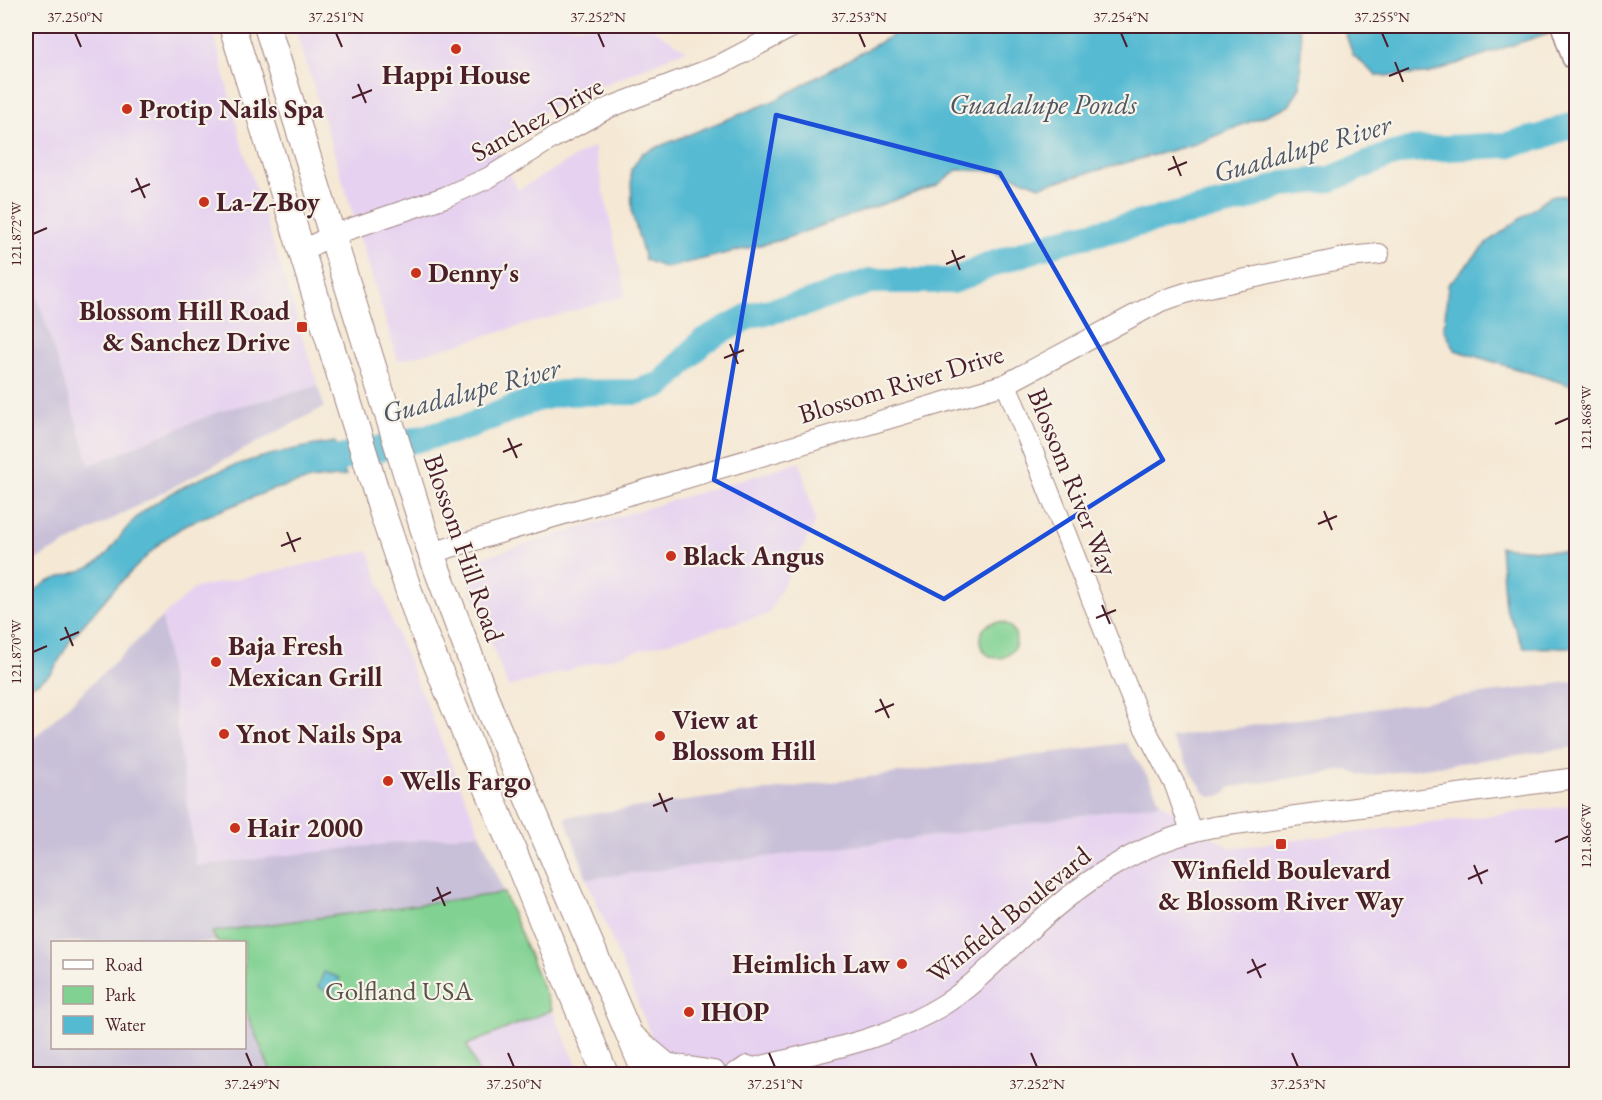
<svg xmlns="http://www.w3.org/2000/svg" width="1602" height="1100" font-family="'EB Garamond',serif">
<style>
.built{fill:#e6d2f0}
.industrial{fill:#c8bfd8}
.green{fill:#80d192;stroke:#65785e;stroke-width:1.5}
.water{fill:#54bad2;stroke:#4f6c7e;stroke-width:1.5}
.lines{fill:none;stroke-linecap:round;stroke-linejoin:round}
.river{stroke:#54bad2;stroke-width:26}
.minor-casing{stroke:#a08480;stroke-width:22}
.major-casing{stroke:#a08480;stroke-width:28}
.highway-casing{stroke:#a08480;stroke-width:31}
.minor{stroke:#fff;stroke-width:20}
.major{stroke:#fff;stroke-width:26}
.highway{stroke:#fff;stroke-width:28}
.marked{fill:none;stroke:#1d4ed8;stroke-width:4.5;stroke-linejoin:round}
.ticks{fill:none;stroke:#4a1f2b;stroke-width:2}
.poi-dot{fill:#c8321e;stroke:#f7f3e8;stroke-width:2}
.labels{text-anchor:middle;stroke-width:4.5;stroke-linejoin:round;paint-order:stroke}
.poi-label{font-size:27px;font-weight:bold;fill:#4a1f2b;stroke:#f7f3e8;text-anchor:start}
.street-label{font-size:27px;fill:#4a1f2b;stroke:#f7f3e8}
.park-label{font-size:27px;fill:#5a544a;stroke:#f7f3e8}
.water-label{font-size:28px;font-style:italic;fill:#4e5565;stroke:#f7f3e8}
.neatline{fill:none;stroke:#4a1f2b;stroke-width:2}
.ticks-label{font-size:15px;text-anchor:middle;fill:#4a1f2b}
</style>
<rect width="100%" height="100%" fill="#f7f3e8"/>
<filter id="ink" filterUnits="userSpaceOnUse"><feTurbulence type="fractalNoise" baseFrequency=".0167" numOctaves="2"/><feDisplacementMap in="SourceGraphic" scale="12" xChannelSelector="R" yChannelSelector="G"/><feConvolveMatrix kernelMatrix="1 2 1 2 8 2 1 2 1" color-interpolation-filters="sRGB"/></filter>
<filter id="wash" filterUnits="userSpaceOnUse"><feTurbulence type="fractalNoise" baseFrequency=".008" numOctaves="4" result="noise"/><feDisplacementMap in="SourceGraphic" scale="24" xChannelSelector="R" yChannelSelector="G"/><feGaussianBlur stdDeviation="1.35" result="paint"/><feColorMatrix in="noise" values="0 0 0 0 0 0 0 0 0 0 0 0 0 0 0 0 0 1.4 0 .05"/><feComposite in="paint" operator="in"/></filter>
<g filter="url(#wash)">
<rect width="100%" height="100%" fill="#f5e8d4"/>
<!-- built -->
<g class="built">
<path d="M26,26H212L242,145L318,386L220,411L90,465L26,260Z"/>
<path d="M295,26H648L686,50L552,107L494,144L518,190L594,146L626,296L398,361Z"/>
<path d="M800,462L816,522L768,614L508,687L468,581V571L478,559Z"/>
<path d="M369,551L392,622L480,833L196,867L162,617L195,588Z"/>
<path d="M1161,803L1230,848L1576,805V1074H667L587,879L990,829Z"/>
<path d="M552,1010L581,1074H479L467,1045Z"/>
</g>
<!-- industrial -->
<g class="industrial">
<path d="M26,260L90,465L220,411L318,386L324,407L26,565Z"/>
<path d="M162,617L196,866L480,833L504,893L213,932L217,942H52V1048H244L245,1009L272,1074H26V746Z"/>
<path d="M1576,681V747L1366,776L1347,770L1231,787L1224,795L1210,797L1204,792L1170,737Z"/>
<path d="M1126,743L1148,777L1161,803L990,829L587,879L565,817Z"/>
</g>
<!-- green -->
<g class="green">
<circle cx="998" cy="640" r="18"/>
<path d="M504,893L552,1010L467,1045L479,1074H272L245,1009L244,942H217L212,932Z"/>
</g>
<!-- water -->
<g class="water">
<path d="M909,26H1298L1301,37L1300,87L1289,106L1195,144L1040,186L1000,171L957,170L937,185L781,240L666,268L645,260L632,213L631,170L642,153L776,100Z"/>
<path d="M1343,26H1569L1427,74L1377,76L1353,55Z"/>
<path d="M1576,195V387L1455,350L1444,329L1448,285L1487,243L1551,196Z"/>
<path d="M335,442L346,476L310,480L271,490L187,524L162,541L115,588L71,639L52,673L36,684L26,686C25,665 20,618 29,600C44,571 80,579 102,559C115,547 123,529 137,517C188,474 270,451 335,442Z"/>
<path d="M1500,547L1576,553V647L1524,648L1505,607Z"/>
<path d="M324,972L340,978L333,994L318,987Z"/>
</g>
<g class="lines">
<!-- river -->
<path class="river" d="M308,466L464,428L536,399L562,393L636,392L662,384L703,341L751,315L804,304L870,281H953L995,263L1062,241L1242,200L1284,184L1331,179L1387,156L1409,150L1506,145L1541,137L1576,123"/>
</g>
</g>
<g filter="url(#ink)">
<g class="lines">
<!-- minor casing -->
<g class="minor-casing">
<g id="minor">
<path d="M302,251L332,235L445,197L488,178L553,138L608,108L718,66L794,26"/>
<path d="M1006,384L1138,715L1175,785L1191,831"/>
<path d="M431,553L1006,384L1161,301L1195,290L1349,257L1379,254"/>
<path d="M735,1073C806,1053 879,1045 943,1005C972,987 997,960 1022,937C1078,884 1137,842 1213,827L1576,778"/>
</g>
</g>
<!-- major casing -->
<g class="major-casing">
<g id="major">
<path d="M232,26L382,511L419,621L605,1074"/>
<path d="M267,26L431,553L492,715L646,1074"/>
<path d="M634,1039L666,1066L713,1074"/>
<path d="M741,1074L748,1069"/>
</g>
</g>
<!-- highway casing -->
<g class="highway-casing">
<path id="highway" d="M1566,26L1576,56"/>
</g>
<!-- minor -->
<use href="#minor" class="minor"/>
<!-- major -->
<use href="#major" class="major"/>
<!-- highway -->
<use href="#highway" class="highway"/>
</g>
</g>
<!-- marked area -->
<path class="marked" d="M776,115L1000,173L1163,460L944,599L714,480Z"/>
<!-- ticks -->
<path class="ticks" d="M75,33L81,47M336,33L342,47M598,33L604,47M859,33L865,47M1121,33L1127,47M1382,33L1388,47M1395,62L1403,82M1389,76L1409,68M358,84L366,103M352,98L372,90M1173,156L1181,176M1168,170L1187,162M136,178L145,198M131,192L150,184M33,234L47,228M952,250L960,270M946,264L965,256M730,344L738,364M724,358L744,350M1555,424L1569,418M508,438L517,458M503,452L522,444M1324,511L1332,530M1318,524L1337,516M287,532L295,552M281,546L301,538M1102,605L1110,624M1096,618L1116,610M65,627L73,646M60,640L79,632M33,652L47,646M880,699L889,718M875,712L894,704M659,793L667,812M653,806L673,798M1555,842L1569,836M1474,865L1482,884M1468,879L1488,870M437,887L445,906M432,901L451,892M1252,959L1261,978M1247,973L1266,964M246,1053L252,1067M508,1053L514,1067M769,1053L775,1067M1031,1053L1037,1067M1292,1053L1298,1067"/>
<!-- markers -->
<g class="poi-dot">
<circle cx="456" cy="49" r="6"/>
<circle cx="127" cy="109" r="6"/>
<circle cx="204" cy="202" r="6"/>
<circle cx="416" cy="273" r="6"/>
<rect x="296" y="321" width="12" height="12" rx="3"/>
<circle cx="671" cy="556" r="6"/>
<circle cx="216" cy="662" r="6"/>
<circle cx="224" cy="734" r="6"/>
<circle cx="660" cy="736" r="6"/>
<circle cx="388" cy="781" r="6"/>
<circle cx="235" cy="828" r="6"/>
<rect x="1275" y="838" width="12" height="12" rx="3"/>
<circle cx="902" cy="964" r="6"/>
<circle cx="689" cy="1012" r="6"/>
</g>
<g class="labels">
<!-- poi labels -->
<g class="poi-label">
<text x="456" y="84" text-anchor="middle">Happi House</text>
<text x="139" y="118">Protip Nails Spa</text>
<text x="216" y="211">La-Z-Boy</text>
<text x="428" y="282">Denny's</text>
<text x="290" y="320" text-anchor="end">Blossom Hill Road<tspan x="290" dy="31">&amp; Sanchez Drive</tspan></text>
<text x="683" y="565">Black Angus</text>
<text x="228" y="655">Baja Fresh<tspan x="228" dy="31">Mexican Grill</tspan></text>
<text x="672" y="729">View at<tspan x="672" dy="31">Blossom Hill</tspan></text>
<text x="236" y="743">Ynot Nails Spa</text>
<text x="400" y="790">Wells Fargo</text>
<text x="247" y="837">Hair 2000</text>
<text x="1281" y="879" text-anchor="middle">Winfield Boulevard<tspan x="1281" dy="31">&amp; Blossom River Way</tspan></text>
<text x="890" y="973" text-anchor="end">Heimlich Law</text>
<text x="701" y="1021">IHOP</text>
</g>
<!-- street labels -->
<g class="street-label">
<text transform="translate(537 119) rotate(-29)" y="9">Sanchez Drive</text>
<text transform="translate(901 384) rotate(-17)" y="9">Blossom River Drive</text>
<text transform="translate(1073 482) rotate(68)" y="9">Blossom River Way</text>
<text transform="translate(464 548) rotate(71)" y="9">Blossom Hill Road</text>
<text transform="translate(1009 915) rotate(-39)" y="9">Winfield Boulevard</text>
</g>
<!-- park labels -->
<g class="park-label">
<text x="399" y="1000">Golfland USA</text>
</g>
<!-- water labels -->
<g class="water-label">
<text x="1043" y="114">Guadalupe Ponds</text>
<text transform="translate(1302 148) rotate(-16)" y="10">Guadalupe River</text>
<text transform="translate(471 390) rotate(-15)" y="10">Guadalupe River</text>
</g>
</g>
<!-- margin -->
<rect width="1602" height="1100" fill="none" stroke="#f7f3e8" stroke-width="66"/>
<!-- legend -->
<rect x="51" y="941" width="195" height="108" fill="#f7f3e8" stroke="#b29e9c" stroke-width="1.5"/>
<rect x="63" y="960" width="30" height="9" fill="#ffffff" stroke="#b29e9c" stroke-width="1.5"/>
<text x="105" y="971" font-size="18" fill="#4a1f2b">Road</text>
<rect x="63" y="986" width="30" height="18" fill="#80d192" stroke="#b29e9c" stroke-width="1.5"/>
<text x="105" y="1001" font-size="18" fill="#4a1f2b">Park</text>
<rect x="63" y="1016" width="30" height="18" fill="#54bad2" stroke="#b29e9c" stroke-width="1.5"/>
<text x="105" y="1031" font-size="18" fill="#4a1f2b">Water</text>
<rect x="33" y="33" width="1536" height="1034" class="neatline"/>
<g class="ticks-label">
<text x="75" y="22">37.250°N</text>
<text x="336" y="22">37.251°N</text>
<text x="598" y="22">37.252°N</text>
<text x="859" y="22">37.253°N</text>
<text x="1121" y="22">37.254°N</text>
<text x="1382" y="22">37.255°N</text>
<text transform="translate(16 234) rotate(-90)" y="5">121.872°W</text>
<text transform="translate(1586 418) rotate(-90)" y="5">121.868°W</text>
<text transform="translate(16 652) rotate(-90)" y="5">121.870°W</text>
<text transform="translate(1586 836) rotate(-90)" y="5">121.866°W</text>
<text x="252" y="1089">37.249°N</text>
<text x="514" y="1089">37.250°N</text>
<text x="775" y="1089">37.251°N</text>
<text x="1037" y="1089">37.252°N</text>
<text x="1298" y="1089">37.253°N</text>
</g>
</svg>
